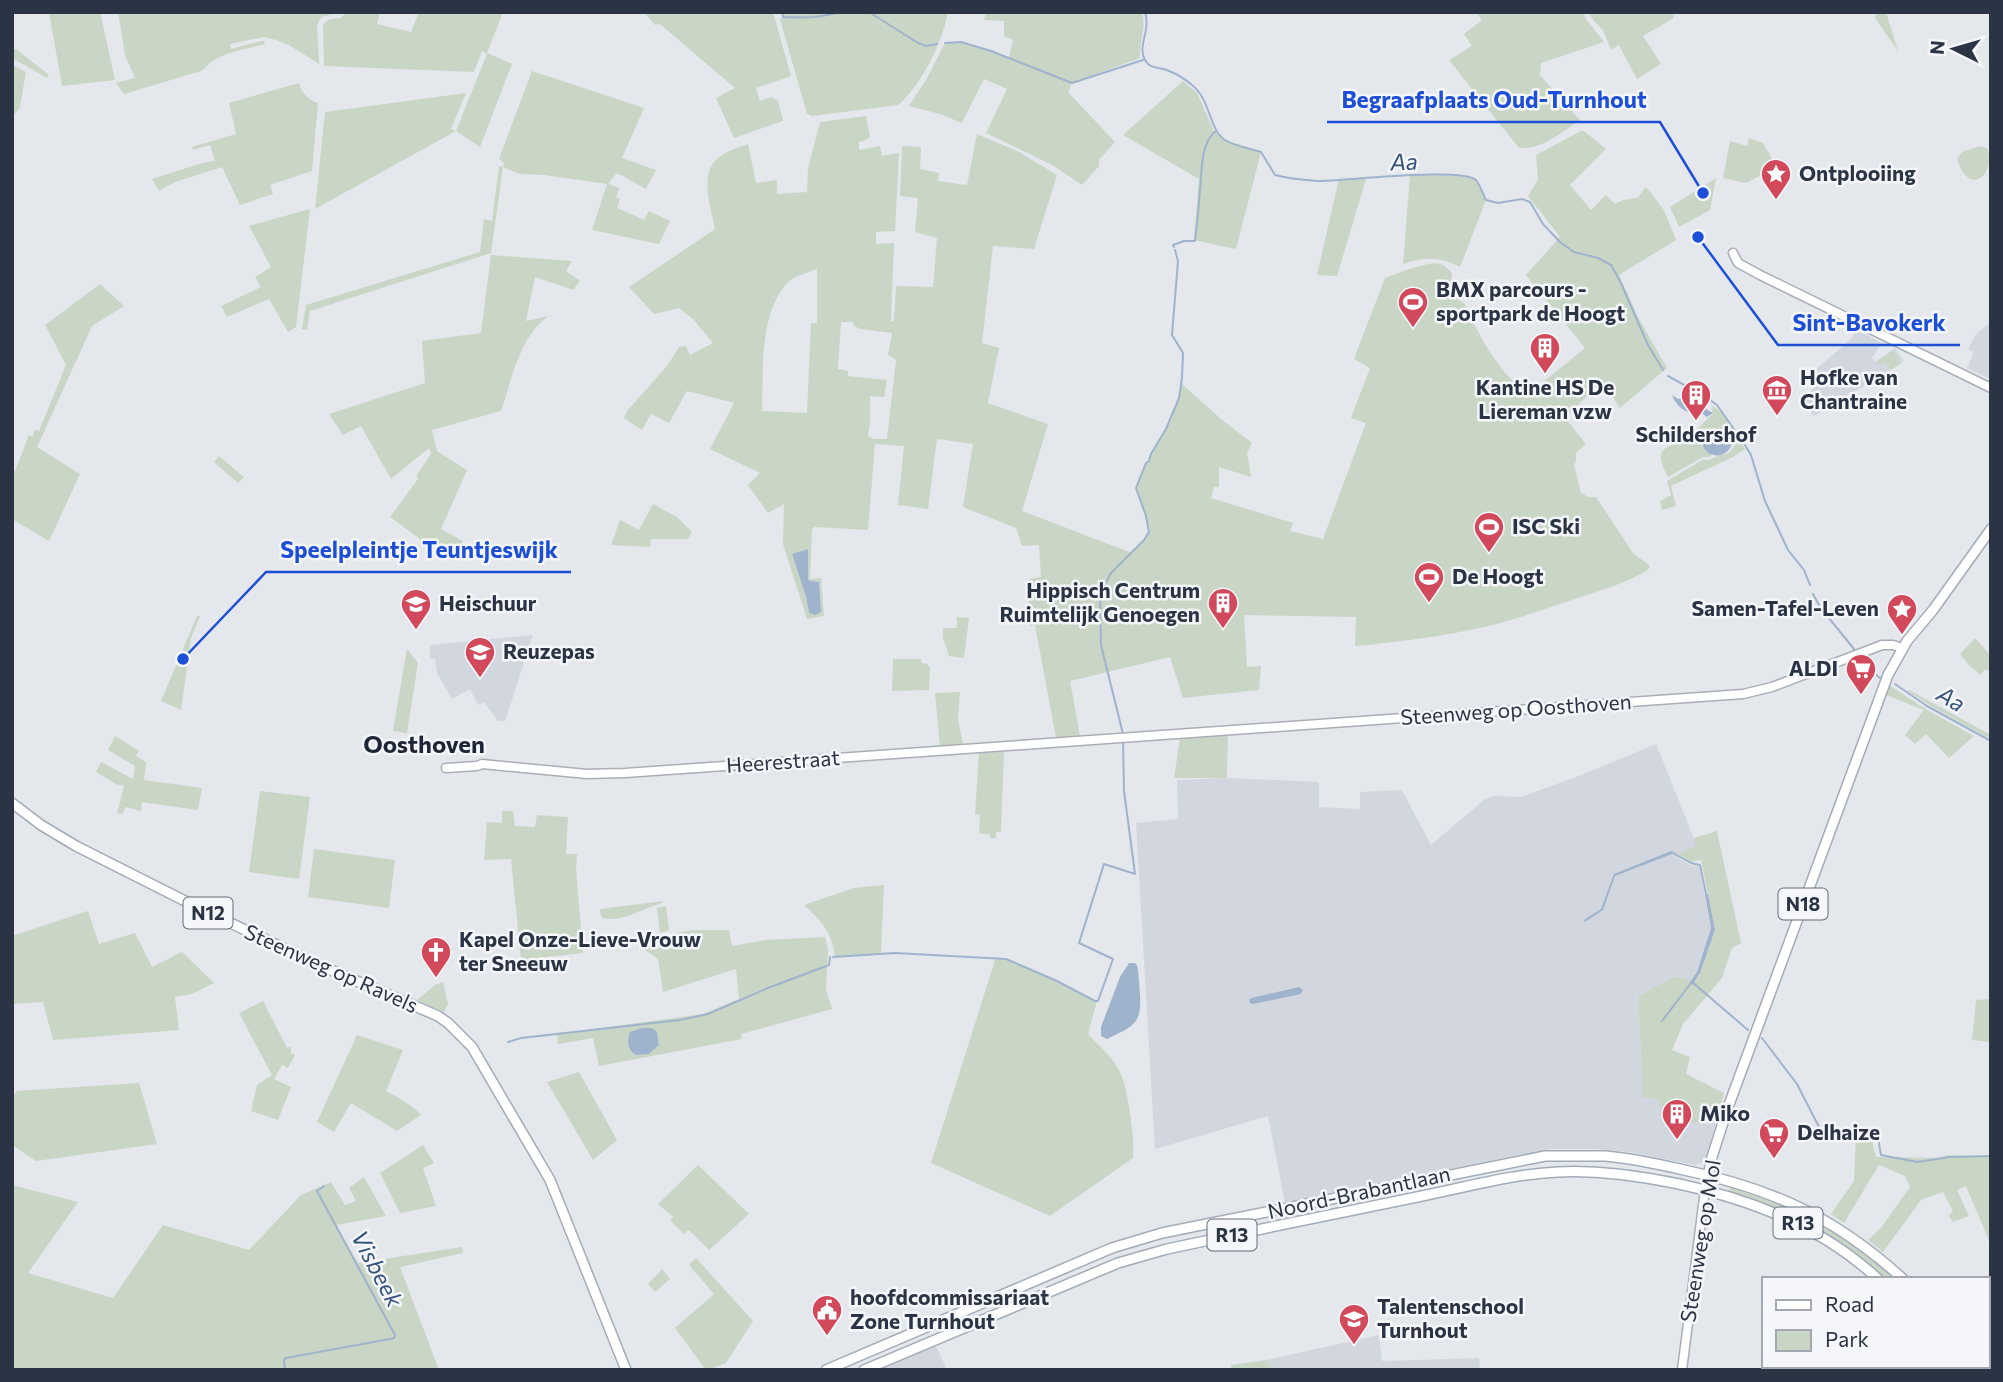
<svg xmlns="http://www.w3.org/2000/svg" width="2003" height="1382" font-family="Commissioner,sans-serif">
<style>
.built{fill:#d2d6de}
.green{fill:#c9d6c5;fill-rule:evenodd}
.water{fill:#9fb4cc}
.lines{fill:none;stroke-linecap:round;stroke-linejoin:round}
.stream{stroke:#9fb4cc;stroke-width:2}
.secondary-casing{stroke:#a9aeb7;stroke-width:11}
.primary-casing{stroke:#a3abb8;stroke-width:12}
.secondary{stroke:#fff;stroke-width:8}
.primary{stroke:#fff;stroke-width:9}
.labels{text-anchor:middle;stroke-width:5;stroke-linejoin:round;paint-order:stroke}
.shield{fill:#f4f6f9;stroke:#676e7b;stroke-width:2}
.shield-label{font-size:19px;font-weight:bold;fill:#2b3445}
.poi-label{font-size:21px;font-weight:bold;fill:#2b3445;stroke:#f4f6f9;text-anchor:start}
.street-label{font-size:21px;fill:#2b3445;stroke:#f4f6f9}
.water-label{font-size:23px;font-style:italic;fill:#34527a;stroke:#f4f6f9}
.quarter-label{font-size:24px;font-weight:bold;fill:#1d2536;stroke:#f4f6f9}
.leader{fill:none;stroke:#1d4ed8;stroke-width:2.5}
.callout-dot{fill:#1d4ed8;stroke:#f4f6f9;stroke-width:2.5}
.callout-label{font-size:23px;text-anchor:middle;font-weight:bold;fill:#1d4ed8;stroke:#f4f6f9;stroke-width:5;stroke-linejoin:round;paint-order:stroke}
</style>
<rect width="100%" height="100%" fill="#e4e7ec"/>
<!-- built -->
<g class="built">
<path d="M1991,322V377L1990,379L1967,368L1974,352L1968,349L1976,334Z"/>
<path d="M1856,330L1882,343L1872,358L1875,362L1895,348L1903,360L1902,363L1854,392H1850L1846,397L1814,416L1807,408L1804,410L1799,402L1815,387L1806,378L1851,339Z"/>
<path d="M533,635L505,721H498L484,702L478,705L470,689L452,699L437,673L435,659H430V645Z"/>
<path d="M1656,744L1697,846L1678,854L1676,856L1690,865L1699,866L1711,928L1697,972L1691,981L1638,997L1642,1075V1097L1659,1100L1704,1125L1709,1113L1718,1115L1707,1155L1701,1163L1694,1165L1631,1152L1596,1149H1550L1285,1202L1268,1116L1155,1149L1136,823L1178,819L1177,780L1227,778L1319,782V807L1360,809V792L1402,790L1431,845L1484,800L1493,796L1521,797L1584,774Z"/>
<path d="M1379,1335L1382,1361L1479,1358L1480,1370H1271L1267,1360Z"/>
<path d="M936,1346L947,1370H879L931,1348Z"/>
</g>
<!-- green -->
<g class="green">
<path d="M49,12H100L115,80L62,86Z"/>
<path d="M118,12H341L321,17L317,26L319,64L289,45L276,40L263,37L230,44L231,49L261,41H264L265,44C248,49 229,51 214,60C209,63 206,68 201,71L124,94L116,83L135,78L125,55Z"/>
<path d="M346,12H380L377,24L411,32L419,12H503L487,53L512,64L480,147L456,131L315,209L325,112L466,93L451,129L456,131L487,54L482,51L474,72L324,66L323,25C328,18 333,19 341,18Z"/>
<path d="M644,12H773L791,76L756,88L760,101L771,97L778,101L783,121L734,138L716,98L735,88L660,24L655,25Z"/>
<path d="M782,12H948C943,41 921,86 898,105L812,116L807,114L780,19L783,17Z"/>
<path d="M986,12H1142C1147,28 1139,42 1140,58L1072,83L1068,92L1115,142L1099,160V166L1082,185L1054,166L986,133L1007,89L984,79L962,123L940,114L909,106L926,80L945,43L961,42L1009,58L1013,40L1004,36V21L984,20Z"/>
<path d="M1476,12H1583L1586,19L1604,42L1541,63L1540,75L1580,120C1562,132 1542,150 1519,148L1449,60L1472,46L1464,34L1482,20Z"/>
<path d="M1588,12H1672L1674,18L1643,36L1661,64L1637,79L1619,45L1611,50L1603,30L1594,21Z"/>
<path d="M1876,12H1886L1898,51L1875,18Z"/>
<path d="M12,49H16L49,75L47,78L12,58Z"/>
<path d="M12,65L26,72L20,107L12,118Z"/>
<path d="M532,71L644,108L622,158L656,170L646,189L621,175L616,174L608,184L619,188L616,197L620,199L617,208L644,220L649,211L670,221L659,244L592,230L607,184L544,175L520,174L503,167L491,253L310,311L307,330L302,329L306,305L480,252L484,219L492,221L499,166L503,167L504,163L499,159Z"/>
<path d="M1183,81L1197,93L1214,131L1225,140L1261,152L1236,249L1194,240L1199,179L1123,135Z"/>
<path d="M299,83C301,93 309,100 318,103L312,171L270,185L273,194L240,205L222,167L175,182L159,191L152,179L202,163L215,161L210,145L193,150L192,147L236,134L229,103Z"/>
<path d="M866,116L870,137L864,141L859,142V150L880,146L882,156L899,153L895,231L876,232V244L894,243L891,321H894L896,286L933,287L937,238L915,232L918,198L900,196L902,146L921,147L920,169L939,173L938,181L967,185L977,134L1019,152L1057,175L1034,249L993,246L982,343L999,348L988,403L1048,424L1022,511L1132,553L1147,537L1150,529L1137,488C1143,468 1154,450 1165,432C1172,422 1179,397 1182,384L1221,419L1252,443L1247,453L1251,477L1219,467V487H1214L1211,498L1293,523L1290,531L1323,539L1366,423L1351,418L1370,368L1354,359L1385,278C1398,274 1430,259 1443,265C1445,266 1450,271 1452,273C1451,287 1450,296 1464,303C1479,335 1503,384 1537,397L1532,391L1585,348L1526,275L1560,237L1528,196L1538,179L1536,155L1581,131H1584L1606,149L1570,185L1591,210L1606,195L1615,204L1623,200L1638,198L1646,187L1664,210L1676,240L1619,275L1639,319L1667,368L1620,408L1602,381L1565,418L1586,444L1576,453V461L1574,465L1581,493L1588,497H1596L1633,553L1650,566L1648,570C1627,583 1601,590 1578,598C1548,608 1519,618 1489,626C1445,636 1400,642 1355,646L1356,617L1244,615L1247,667L1261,666L1259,690L1183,698L1170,657L1070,681L1080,736L1056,738L1035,625L1029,626V579L1041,577L1039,545L1022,546L1016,528L963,507L973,444L937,439L928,509L898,505L904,446L875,444L868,530L815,527L812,529L810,579L821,578L824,616L807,619L783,544L784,504L768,513L748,485L760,473L710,449L734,403L687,391L669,423L651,414L642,430L624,418L627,411L667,366L679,347L686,346L690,355L713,343L693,319L679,308L654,314L629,287L715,229C711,207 697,170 722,155C730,150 740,147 748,144L756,183L777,180V194L807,192L808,168L820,122ZM817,269V323H811L807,413L762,411C764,370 758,317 787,283C793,276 808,273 817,269ZM841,322H853V325L860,329L892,333L888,355L896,360L887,439H874L868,436L870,424V396L884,397L887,380L848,376V371L838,369ZM808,549V580L819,582L820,613L809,612L806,597L792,554Z"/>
<path d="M1749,138L1763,143L1775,164L1765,173L1746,183L1723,178L1730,141L1747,146Z"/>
<path d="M1980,146L1987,148C1997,173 1969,199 1957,159L1962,152Z"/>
<path d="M1410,175L1466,176L1476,180L1486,200L1460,267C1439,256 1424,257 1403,264Z"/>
<path d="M1716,178L1710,210L1679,227L1670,207Z"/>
<path d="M1339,179H1366L1337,276L1317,275Z"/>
<path d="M310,209L296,327L288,332L269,299L227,317L221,306L261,287L255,277L271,267L249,226Z"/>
<path d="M491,255L572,261L566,271L580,281L573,290L535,277L526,321L549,316C520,335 512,379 501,411L432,430L437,451L467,470L441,529L463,541L454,556L420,543V539L390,517L418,479L417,475L431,454L429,448L391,479L361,426L343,435L329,414L425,383L422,341L481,333Z"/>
<path d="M100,284L124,306L92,326L37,447L80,474L49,541L12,519V470L15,471L29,435L32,437L35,430L39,431L66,365L45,325Z"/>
<path d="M1894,350L1900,364L1890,370L1885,362L1879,365L1877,361Z"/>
<path d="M1713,406C1723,412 1731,424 1736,435L1732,444L1729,436L1713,429C1703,435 1704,440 1705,451L1712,455L1710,457H1703L1668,477C1652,446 1665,450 1687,437C1698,430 1704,421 1713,414L1711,408Z"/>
<path d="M1738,437L1745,449L1733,457L1671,486L1676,506L1662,510L1660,501L1671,495L1667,481L1702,460H1710C1726,449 1729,462 1738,437Z"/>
<path d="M219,456L244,477L238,483L214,462Z"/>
<path d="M653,504L677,517L692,532L688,539H651L650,547L611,545L620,520L639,530Z"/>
<path d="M197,616H200L191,638L181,710L161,701Z"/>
<path d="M957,617L969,618L964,658L949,656L943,638V628H957Z"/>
<path d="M1975,638L1991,656V672L1985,669L1980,675L1969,665L1960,654Z"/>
<path d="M407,649L418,663L407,733L393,731Z"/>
<path d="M893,659H921V663L927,664L928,666L930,667L929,690L892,691Z"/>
<path d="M1889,685L1927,710L1974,736L1949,758L1926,734L1915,744L1905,735L1924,710L1886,695Z"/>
<path d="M1909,690L1989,734L1991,739L1931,706L1908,691Z"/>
<path d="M960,692L958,720L963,743L961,745L940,747L935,693Z"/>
<path d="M1228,735L1227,778H1174L1180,738Z"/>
<path d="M115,736L139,751L136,756L146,762L144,780L202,788L198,810L142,802L141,811L126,807L122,814L117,813L124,786L116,784L96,772L101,762L133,779L135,766L108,750Z"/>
<path d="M1004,752L1001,832H996V838H990V835L979,833L980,815L975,814L979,753Z"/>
<path d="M260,791L310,797L299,879L249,872Z"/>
<path d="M502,811H513L515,826L535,827L537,815L568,817L566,854H577L576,869L583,953L521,960L511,859L484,860L487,822L502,823Z"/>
<path d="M1717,831L1741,943L1732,948L1722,978L1683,1024L1672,1050L1690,1057L1686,1074L1724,1093L1718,1115L1709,1113L1704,1125L1662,1115L1659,1100L1642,1097V1075L1638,997L1673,977L1695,981L1700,973L1715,930L1701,860L1690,862L1678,854L1696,846L1694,838Z"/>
<path d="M314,849L395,860L389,908L308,897Z"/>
<path d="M884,885L881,954L835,957C832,932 822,922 804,905L854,888Z"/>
<path d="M663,901L662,903C645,907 619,925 601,917L600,909Z"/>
<path d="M666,906L669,930L660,933L657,908Z"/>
<path d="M88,911L99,944L135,933L152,967L182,952L214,983L192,994L175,997L179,1030L53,1040L43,1002L12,1004V936Z"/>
<path d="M692,930H729L732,946L765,940L825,937L828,949L826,990L832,1009L741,1034L742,1039L599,1066L593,1038L558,1044L557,1034L703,1014L739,999L736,969L663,992L658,959L638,945L639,941Z"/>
<path d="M996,957L1026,966L1097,1001L1088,1034C1099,1046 1113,1057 1120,1072C1128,1088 1135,1140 1133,1158L1050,1216L931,1163Z"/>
<path d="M443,982L448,1004L444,1012L417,1000L435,985Z"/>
<path d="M1991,999V1042L1972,1040L1976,1000Z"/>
<path d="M263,1001L287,1048L291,1046V1053L295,1055L288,1068L282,1065L274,1079L291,1087L278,1120L251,1111L257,1085L272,1075L239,1013Z"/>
<path d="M357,1035L403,1050L386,1091C399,1098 411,1104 421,1115L397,1131L351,1103L334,1132L317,1122Z"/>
<path d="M579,1072L617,1140L593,1160L547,1082Z"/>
<path d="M139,1083L157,1144L36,1161L12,1145V1098L17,1091Z"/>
<path d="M1870,1133L1876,1157L1939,1158L1947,1155L1991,1157V1245L1966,1186L1957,1190L1969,1216L1953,1222L1949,1216L1953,1211L1943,1192L1921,1200L1883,1252L1868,1240L1881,1228L1910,1187L1905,1176L1879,1165L1844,1223L1831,1214L1854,1181L1856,1136Z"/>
<path d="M423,1145L434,1163L423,1168L436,1206L400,1213L380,1173Z"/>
<path d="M698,1165L749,1214L709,1250L689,1230L684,1234L670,1220L673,1217L658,1204Z"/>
<path d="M364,1177L386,1216L336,1225L358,1263L462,1247L463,1253L400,1267L439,1370H12V1185L78,1202L28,1273L113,1298L163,1225L249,1250L301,1195L331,1182L345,1205L356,1201L349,1188Z"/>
<path d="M1730,1187L1781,1205L1832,1232C1849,1233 1883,1267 1897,1279H1884L1824,1234L1728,1193Z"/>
<path d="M696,1258L753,1321L726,1363L708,1370H706L675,1328L714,1294L689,1265Z"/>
<path d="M662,1269L670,1279L655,1292L648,1284Z"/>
<path d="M1267,1360L1271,1370H1232L1231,1365Z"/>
</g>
<!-- water -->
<g class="water">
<path d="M1672,395L1678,399C1694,396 1700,407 1713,413L1707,417L1700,412C1687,416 1676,406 1672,395Z"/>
<path d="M1713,429C1724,429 1729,434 1732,444C1722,470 1685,446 1713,429Z"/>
<path d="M808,549V580L819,582L821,612L815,615L809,613L806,597L792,554Z"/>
<path d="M1671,851L1674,852L1672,854L1615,876L1603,910L1585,922L1584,920L1601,909L1614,874Z"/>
<path d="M1705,894H1708L1715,930L1700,973L1692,985L1690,982L1697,972L1711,928Z"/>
<path d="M1129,963H1135L1137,965C1139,975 1139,984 1140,994C1142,1025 1133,1026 1107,1039L1101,1036V1027L1120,977Z"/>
<path d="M1299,987L1303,990L1301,994L1253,1004L1250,1003L1249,1000L1251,998Z"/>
<path d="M642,1028H652L657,1032L659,1045L649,1054L636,1055C627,1050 627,1040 630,1032Z"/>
</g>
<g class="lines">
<!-- stream -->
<g class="stream">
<path d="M782,12L783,17C803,18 820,18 839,12"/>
<path d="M869,12L918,43L926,46L937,44"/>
<path d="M1145,12C1151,31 1137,46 1145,60C1149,69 1160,67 1169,71C1177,74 1185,79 1192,85C1211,100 1209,130 1225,140C1234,146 1250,148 1261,152L1275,175C1289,179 1304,180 1318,181C1344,181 1462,167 1476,180C1480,185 1483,194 1486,200L1498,203L1522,199L1530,202L1543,224L1560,242L1574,252L1598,258L1611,265L1620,281L1648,345L1663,370"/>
<path d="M945,43L961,42L991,51L1072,83L1143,60"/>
<path d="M1174,247L1173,245L1184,241H1195C1197,224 1199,207 1200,190C1202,172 1200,143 1216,131"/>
<path d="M1668,376L1706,397L1717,405L1743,442L1751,455L1765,501L1788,550L1804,570L1810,585"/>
<path d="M1813,594L1820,607L1854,649"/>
<path d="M1858,661L1880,678"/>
<path d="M1895,684L1927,706L1991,741"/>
<path d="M1123,734L1101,645L1100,594L1111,573L1144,540L1149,532L1146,516L1136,488L1146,463L1149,461L1151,454L1166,429L1179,398L1182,378L1183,353L1172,335L1178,261L1175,250"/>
<path d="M1673,853L1691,863L1700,865L1706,894"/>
<path d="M833,957L895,953L1006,959L1057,981L1095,1001H1098L1113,959L1079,943L1104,864L1135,874L1124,791L1123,740"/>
<path d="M1692,982L1748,1030"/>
<path d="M1662,1021L1691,983"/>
<path d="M1762,1038L1797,1084L1820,1129"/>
<path d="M508,1042L521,1038L680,1020L708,1014L768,988L829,965L830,957"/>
<path d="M1878,1138L1881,1155L1917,1162L1950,1157L1991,1156"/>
<path d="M285,1370L284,1360L286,1358L390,1339L394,1338L395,1335L317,1191L324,1186"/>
</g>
<!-- secondary casing -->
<g class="secondary-casing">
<g id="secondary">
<path d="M1733,253L1738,263L1760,275L1991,388"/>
<path d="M446,768L477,766L482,764L587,774L625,773L1743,694L1772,687L1882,645H1893L1902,648"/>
<path d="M1682,1370L1705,1190"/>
</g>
</g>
<!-- primary casing -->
<g class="primary-casing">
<g id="primary">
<path d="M12,803L41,825L76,846L193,905L310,961L438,1016L448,1023L472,1047L550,1180L626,1370"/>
<path d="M1705,1190L1712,1157L1727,1110L1888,675L1907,641L1933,610L1991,529"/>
<path d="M1949,1366L1951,1370"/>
<path d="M1969,1366L1971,1370"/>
<path d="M826,1370L1112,1248L1162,1233L1545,1156C1565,1156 1585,1156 1605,1156C1631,1158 1658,1164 1684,1170C1773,1189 1835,1217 1903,1279"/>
<path d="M864,1370L1118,1263L1167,1249C1250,1231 1334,1214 1417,1197C1463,1188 1511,1174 1558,1172C1600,1170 1639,1176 1679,1184C1753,1200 1822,1227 1878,1279"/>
</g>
</g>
<!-- secondary -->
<use href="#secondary" class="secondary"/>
<!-- primary -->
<use href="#primary" class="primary"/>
</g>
<!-- icons -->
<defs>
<g id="sight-pin" transform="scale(1.575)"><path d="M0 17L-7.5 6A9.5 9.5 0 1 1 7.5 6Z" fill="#d1495b" stroke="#f4f6f9"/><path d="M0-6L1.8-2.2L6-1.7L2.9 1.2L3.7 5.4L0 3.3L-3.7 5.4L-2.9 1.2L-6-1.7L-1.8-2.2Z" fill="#fff"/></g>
<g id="stadium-pin" transform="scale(1.575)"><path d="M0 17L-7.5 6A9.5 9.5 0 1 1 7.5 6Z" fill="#d1495b" stroke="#f4f6f9"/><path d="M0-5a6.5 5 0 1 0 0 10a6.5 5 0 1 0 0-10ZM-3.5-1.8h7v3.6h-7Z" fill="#fff"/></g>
<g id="building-pin" transform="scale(1.575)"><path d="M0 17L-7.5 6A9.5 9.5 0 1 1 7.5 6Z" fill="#d1495b" stroke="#f4f6f9"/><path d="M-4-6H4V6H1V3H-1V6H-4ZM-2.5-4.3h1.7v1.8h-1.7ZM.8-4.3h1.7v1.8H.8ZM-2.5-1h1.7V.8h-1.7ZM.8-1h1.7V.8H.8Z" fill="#fff"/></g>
<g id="museum-pin" transform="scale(1.575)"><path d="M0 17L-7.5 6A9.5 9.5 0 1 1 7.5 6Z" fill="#d1495b" stroke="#f4f6f9"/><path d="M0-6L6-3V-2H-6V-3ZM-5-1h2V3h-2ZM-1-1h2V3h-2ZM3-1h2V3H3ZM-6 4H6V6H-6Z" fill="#fff"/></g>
<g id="school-pin" transform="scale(1.575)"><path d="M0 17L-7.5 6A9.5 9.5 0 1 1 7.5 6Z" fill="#d1495b" stroke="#f4f6f9"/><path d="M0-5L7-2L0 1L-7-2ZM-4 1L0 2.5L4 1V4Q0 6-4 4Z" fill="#fff"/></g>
<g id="supermarket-pin" transform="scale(1.575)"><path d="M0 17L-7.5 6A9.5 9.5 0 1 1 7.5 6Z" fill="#d1495b" stroke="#f4f6f9"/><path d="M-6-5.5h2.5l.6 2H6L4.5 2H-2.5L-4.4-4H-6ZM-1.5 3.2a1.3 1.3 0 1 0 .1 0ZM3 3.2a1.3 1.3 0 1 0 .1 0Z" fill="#fff"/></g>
<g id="church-pin" transform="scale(1.575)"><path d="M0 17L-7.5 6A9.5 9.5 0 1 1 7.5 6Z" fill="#d1495b" stroke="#f4f6f9"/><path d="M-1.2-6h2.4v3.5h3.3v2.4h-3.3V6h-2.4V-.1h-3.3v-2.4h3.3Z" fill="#fff"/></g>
<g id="civic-pin" transform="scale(1.575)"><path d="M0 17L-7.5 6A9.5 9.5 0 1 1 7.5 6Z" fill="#d1495b" stroke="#f4f6f9"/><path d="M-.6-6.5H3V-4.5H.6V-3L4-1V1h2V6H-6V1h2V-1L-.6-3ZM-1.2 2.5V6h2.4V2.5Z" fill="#fff"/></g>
</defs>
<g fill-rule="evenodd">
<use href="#sight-pin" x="1776" y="174"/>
<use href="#stadium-pin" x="1413" y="302"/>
<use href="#building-pin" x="1545" y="348"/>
<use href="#museum-pin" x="1777" y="390"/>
<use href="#building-pin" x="1696" y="395"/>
<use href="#stadium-pin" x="1489" y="527"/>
<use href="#stadium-pin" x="1429" y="577"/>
<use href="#building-pin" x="1223" y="603"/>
<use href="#school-pin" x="416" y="604"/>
<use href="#sight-pin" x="1902" y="609"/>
<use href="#school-pin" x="480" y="652"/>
<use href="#supermarket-pin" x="1861" y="669"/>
<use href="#church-pin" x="436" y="952"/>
<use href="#building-pin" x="1677" y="1114"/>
<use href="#supermarket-pin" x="1774" y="1133"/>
<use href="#civic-pin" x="827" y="1310"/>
<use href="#school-pin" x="1354" y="1319"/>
</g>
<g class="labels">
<!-- shield labels -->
<g class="shield">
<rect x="1778.5" y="888.5" width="49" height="31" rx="5"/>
<rect x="183.5" y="897.5" width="49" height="31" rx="5"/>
<rect x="1773.5" y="1207.5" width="49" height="31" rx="5"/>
<rect x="1207.5" y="1219.5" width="49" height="31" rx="5"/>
</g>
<g class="shield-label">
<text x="1803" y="911">N18</text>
<text x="208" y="920">N12</text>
<text x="1798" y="1230">R13</text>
<text x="1232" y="1242">R13</text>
</g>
<!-- poi labels -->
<g class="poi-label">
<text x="1799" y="181">Ontplooiing</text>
<text x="1436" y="297">BMX parcours -<tspan x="1436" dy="24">sportpark de Hoogt</tspan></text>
<text x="1800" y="385">Hofke van<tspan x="1800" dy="24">Chantraine</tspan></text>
<text x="1545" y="395" text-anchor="middle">Kantine HS De<tspan x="1545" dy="24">Liereman vzw</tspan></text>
<text x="1696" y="442" text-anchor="middle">Schildershof</text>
<text x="1512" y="534">ISC Ski</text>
<text x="1452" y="584">De Hoogt</text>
<text x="1200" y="598" text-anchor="end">Hippisch Centrum<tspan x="1200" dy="24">Ruimtelijk Genoegen</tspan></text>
<text x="439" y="611">Heischuur</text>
<text x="1879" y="616" text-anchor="end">Samen-Tafel-Leven</text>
<text x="503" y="659">Reuzepas</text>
<text x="1838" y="676" text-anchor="end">ALDI</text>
<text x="459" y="947">Kapel Onze-Lieve-Vrouw<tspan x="459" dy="24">ter Sneeuw</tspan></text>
<text x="1700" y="1121">Miko</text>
<text x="1797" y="1140">Delhaize</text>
<text x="850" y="1305">hoofdcommissariaat<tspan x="850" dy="24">Zone Turnhout</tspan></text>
<text x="1377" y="1314">Talentenschool<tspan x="1377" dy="24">Turnhout</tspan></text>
</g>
<!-- street labels -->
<g class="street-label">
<text transform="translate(1516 710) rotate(-4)" y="7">Steenweg op Oosthoven</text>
<text transform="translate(783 762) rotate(-4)" y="7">Heerestraat</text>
<text transform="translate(331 969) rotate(24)" y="7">Steenweg op Ravels</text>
<text transform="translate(1359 1193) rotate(-12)" y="7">Noord-Brabantlaan</text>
<text transform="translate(1701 1241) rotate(-81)" y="7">Steenweg op Mol</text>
</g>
<!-- water labels -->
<g class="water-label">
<text transform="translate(1404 162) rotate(-2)" y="8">Aa</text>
<text transform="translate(1951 699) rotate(31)" y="8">Aa</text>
<text transform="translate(377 1269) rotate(62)" y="8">Visbeek</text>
</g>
<!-- quarter labels -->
<g class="quarter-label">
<text x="424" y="753">Oosthoven</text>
</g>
</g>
<!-- callouts -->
<path class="leader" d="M1703 193L1660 122H1327M1698 237L1778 345H1960M183 659L266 572H571"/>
<g class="callout-dot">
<circle cx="1703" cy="193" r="7"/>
<circle cx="1698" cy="237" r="7"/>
<circle cx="183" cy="659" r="7"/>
</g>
<g class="callout-label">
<text x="1494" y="108">Begraafplaats Oud-Turnhout</text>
<text x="1869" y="331">Sint-Bavokerk</text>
<text x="419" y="558">Speelpleintje Teuntjeswijk</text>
</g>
<!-- border -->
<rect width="2003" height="1382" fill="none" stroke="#2b3445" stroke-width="28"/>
<!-- legend -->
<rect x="1762" y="1277" width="228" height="91" fill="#f4f6f9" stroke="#a4a8b1" stroke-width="2"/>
<rect x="1776" y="1300" width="35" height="10" fill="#ffffff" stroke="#a4a8b1" stroke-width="2"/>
<text x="1825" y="1312" font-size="21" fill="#2b3445">Road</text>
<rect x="1776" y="1330" width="35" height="21" fill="#c9d6c5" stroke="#a4a8b1" stroke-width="2"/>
<text x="1825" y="1347" font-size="21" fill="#2b3445">Park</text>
<!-- north arrow -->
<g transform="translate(1954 49) rotate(275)" stroke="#f4f6f9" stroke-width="5" paint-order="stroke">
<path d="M0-5L12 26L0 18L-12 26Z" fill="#2b3445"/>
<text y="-10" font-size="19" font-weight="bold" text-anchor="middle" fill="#2b3445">N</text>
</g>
</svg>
